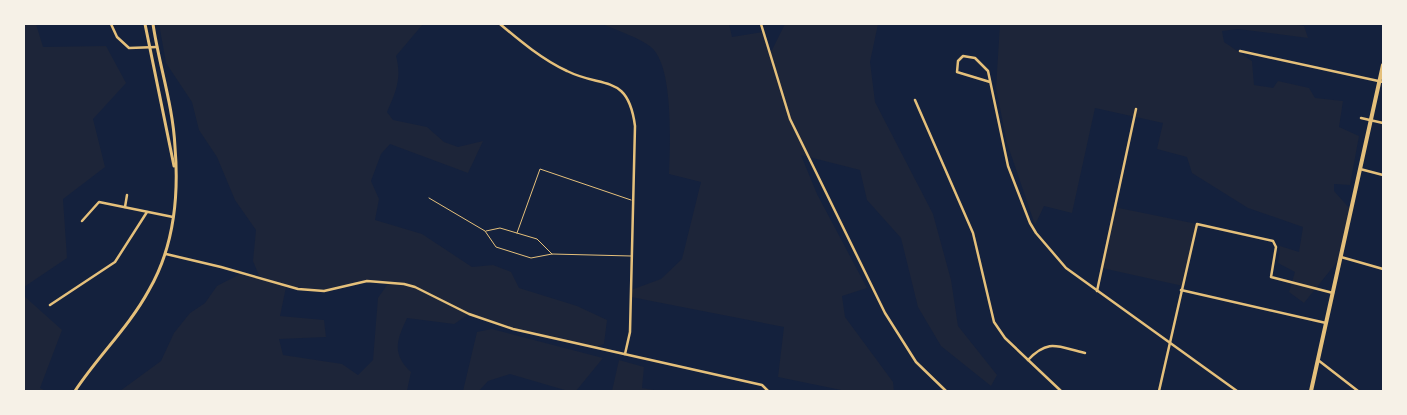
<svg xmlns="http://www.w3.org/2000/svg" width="1407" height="415" font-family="'Titillium Web',sans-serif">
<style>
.green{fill:#1d2539;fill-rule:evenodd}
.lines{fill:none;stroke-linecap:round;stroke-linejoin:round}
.service{stroke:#e5c07b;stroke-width:1}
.minor{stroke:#e5c07b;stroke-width:2.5}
.tertiary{stroke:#e5c07b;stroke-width:2.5}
.secondary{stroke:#e5c07b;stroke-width:3}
.primary{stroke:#e5c07b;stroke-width:4}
</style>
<rect width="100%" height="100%" fill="#14213d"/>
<!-- green -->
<g class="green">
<path d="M24,24H36L43,47L106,46L126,83L93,119L105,167L63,199L67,258L24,287Z"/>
<path d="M159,24H423L396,56C402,78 396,92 387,112L393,120L427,127L444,142L458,147L483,141L468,173L390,144L381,154L371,181L379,199L375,220L422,234L472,267L493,265L511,272L519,288L577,306L607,320L604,344L597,347L513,329L469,314L454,324L407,318C397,340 391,353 411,372L407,391H120L161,361L174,333L190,313L205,303L217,286L242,273L260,278L253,261L256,230L235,200L217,157L199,130L192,102L166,63ZM367,281L389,282L378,298L373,360L358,375L342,364L283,355L279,339L326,337L324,320L280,316L286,287L324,291Z"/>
<path d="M602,24H729L732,37L763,32L770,54L785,24H878L870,62L875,102L933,214L951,280L958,326L997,375L991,386L941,346L918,307L901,238L867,200L860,170L801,155L817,194L867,288L842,296L845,317L893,382L894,391H846L778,377L784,327L631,297V290L661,279L682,259L701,182L669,174C670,145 674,66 651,47C640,38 616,30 602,24Z"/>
<path d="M1000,24H1291L1304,26L1308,38L1238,29L1222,31L1224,42L1252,61L1254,85L1273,88L1278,81L1309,88L1315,98L1343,101L1339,127L1359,136L1350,185L1334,184V191L1351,210L1341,257L1304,303L1289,292L1295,272L1278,263L1280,246L1299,252L1303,227L1248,208L1192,173L1187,157L1157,149L1163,123L1095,108L1072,213L1044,206L1035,225L1007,143L996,88Z"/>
<path d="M1114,207L1197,224L1183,286L1102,268Z"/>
<path d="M24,296L62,330L40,388L46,391H24Z"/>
<path d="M492,329L603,358L576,391H568L510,374L488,381L479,391H463L477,332Z"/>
<path d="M619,360L644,367L642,388L659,391H612Z"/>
</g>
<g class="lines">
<!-- service -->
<g class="service">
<path d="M429,198L485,231L496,247L531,258L552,254L631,256"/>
<path d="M486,231L500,228L537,239L552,254"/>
<path d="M517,233L540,169L631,200"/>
</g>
<!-- minor -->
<g class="minor">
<path d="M111,24L117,37L129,48L157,47"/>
<path d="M500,24C520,41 543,60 567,71C603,89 628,73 635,126L630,332L625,354"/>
<path d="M1240,51L1383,82"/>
<path d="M990,82L957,72L958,61L963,56L975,58L988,71L1008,166L1030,223L1036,233L1066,268L1237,391"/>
<path d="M915,100L973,233L994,322L1005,338L1061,391"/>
<path d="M1361,118L1383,123"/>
<path d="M1360,169L1383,175"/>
<path d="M125,207L127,195"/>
<path d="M82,221L99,202L173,217"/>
<path d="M1341,257L1383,269"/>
<path d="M1181,290L1326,323"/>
<path d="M1097,291L1136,109"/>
<path d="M50,305L115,262L147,212"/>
<path d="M1028,360C1049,338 1058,347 1085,353"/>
<path d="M1318,360L1358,391"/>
<path d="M1159,391L1197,224L1273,241L1276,247L1271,277L1333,293"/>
</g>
<!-- tertiary -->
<g class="tertiary">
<path d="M761,24L790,119L885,313L916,362L946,391"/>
<path d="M166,254L221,267L298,289L324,291L367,281L404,284L415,287L469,314L513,329L762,385L768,391"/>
</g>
<!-- secondary -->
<g class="secondary">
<path d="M145,24L174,166"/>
<path d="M75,391C98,356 129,327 149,290C174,247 179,196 175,147C173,105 159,65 153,24"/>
</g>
<!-- primary -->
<path class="primary" d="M1311,391L1383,65"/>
</g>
<!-- border -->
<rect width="1407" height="415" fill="none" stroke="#f6f1e7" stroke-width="50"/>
</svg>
